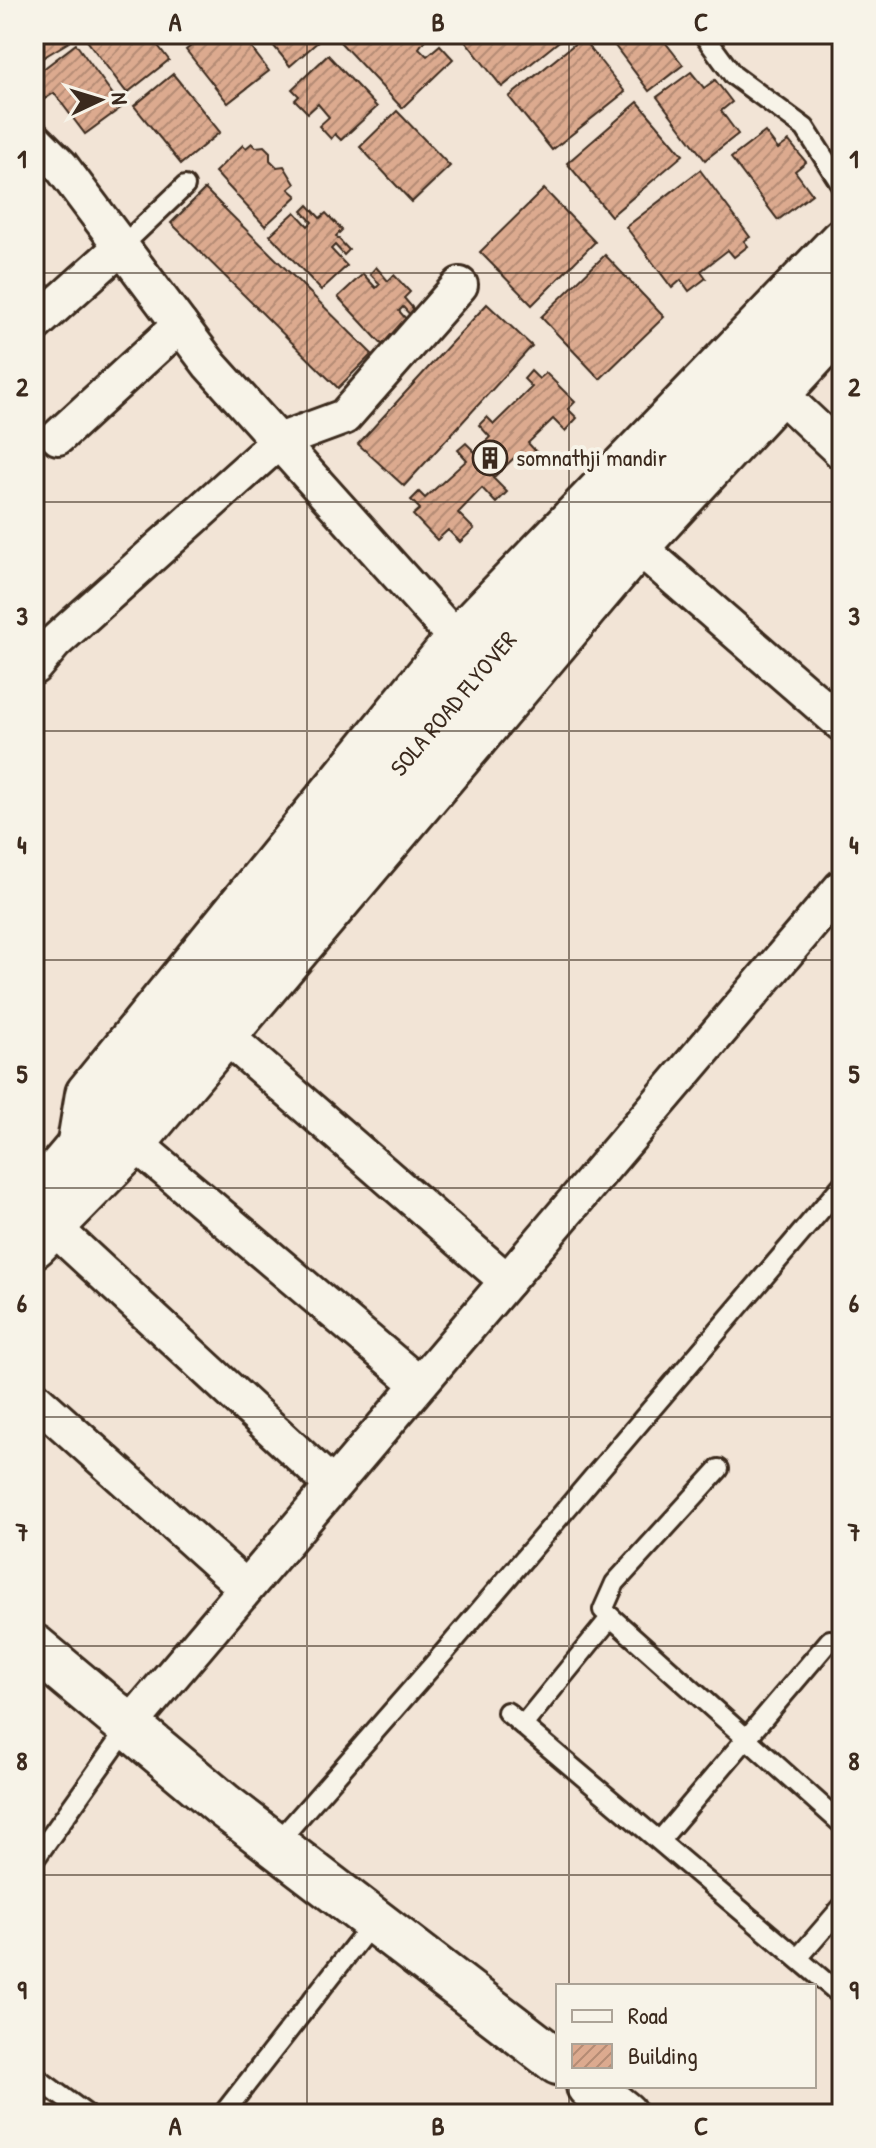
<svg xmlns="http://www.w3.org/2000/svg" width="876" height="2148" font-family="'Patrick Hand',sans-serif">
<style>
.building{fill:url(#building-hatch);stroke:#3b2a1e;stroke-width:2}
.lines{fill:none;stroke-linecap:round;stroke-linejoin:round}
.service-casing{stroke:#3b2a1e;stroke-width:24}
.minor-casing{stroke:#3b2a1e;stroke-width:40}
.tertiary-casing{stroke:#3b2a1e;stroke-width:50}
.secondary-casing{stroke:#3b2a1e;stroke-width:50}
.service{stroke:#f7f3e8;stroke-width:18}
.minor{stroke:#f7f3e8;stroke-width:34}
.tertiary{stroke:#f7f3e8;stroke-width:44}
.secondary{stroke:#f7f3e8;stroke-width:44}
.grid{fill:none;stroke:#3b2a1e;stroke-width:2;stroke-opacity:0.55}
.labels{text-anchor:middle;stroke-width:8;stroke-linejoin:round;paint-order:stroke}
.poi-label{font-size:24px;fill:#3b2a1e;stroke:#f7f3e8;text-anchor:start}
.street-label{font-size:24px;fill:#3b2a1e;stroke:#f7f3e8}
.neatline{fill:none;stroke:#3b2a1e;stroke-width:3}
.grid-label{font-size:26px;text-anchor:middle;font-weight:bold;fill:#3b2a1e}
</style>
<defs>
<pattern id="building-hatch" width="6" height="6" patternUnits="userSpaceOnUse" patternTransform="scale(2)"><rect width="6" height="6" fill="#dcaa8f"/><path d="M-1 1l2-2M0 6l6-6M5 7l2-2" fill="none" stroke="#b48b74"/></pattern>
</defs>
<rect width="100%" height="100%" fill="#f2e4d6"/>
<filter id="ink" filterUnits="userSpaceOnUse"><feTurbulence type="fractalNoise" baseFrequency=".0125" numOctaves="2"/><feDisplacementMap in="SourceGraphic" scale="16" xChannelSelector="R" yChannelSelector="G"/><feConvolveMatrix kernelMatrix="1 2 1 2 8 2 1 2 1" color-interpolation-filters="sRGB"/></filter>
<g filter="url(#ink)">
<!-- building -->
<g class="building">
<path d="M34,34H64L69,42L34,63Z"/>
<path d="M82,34H149L169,60L127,93Z"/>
<path d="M177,34H194L184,43Z"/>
<path d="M206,34H241L269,71L228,103L186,50Z"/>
<path d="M264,34H327L290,66Z"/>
<path d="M348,34H429L419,48L427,56L440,45L453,59L402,108L340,42Z"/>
<path d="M460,34H568L502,87Z"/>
<path d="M606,34H676L665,42L683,65L649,91Z"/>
<path d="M582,38L625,92L552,150L509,97Z"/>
<path d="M76,44L122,107L85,134L54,93L45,99L34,84V76Z"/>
<path d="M328,55L377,107L341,140L335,134L331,139L319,126L329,117L318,104L308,113L295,100L299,96L292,89Z"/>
<path d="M691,72L704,88L715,80L732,102L721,111L738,134L705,160L657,97Z"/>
<path d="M173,74L220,132L181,164L134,106Z"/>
<path d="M638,102L683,155L611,216L567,163Z"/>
<path d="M397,111L450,166L412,202L360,147Z"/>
<path d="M765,132L778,149L789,141L806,162L795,171L812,194L778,220L731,158Z"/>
<path d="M252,143L256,147L264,146L270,152V160L277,167L284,166L295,184L289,189L297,196L265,226L215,172L243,145L246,148Z"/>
<path d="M700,170L750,237L744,241L748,246L734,257L728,250L701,271L706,278L689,291L681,280L672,288L626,227Z"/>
<path d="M205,189L372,354L338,388L171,223Z"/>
<path d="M544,189L595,242L532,305L480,252Z"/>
<path d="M308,205L320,218L326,213L342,230L336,236L349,250L344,255L335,245L331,249L347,266L321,290L270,235L295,212L308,226L312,222L302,211Z"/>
<path d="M605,255L664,317L600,379L541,317Z"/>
<path d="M376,267L388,281L394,275L410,292L404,298L417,313L412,317L403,307L399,311L415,329L389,352L338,297L363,274L376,288L380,284L370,274Z"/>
<path d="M487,304L532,346L404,486L358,444Z"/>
<path d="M531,371L539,379L546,373L575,402L568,409L577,418L565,431L553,419L528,443L541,457L530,467L517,455L493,478L507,492L496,503L482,488L458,513L474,529L460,542L448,530L437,540L413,515L420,509L411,500L419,492L425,498L467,460L458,450L466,443L475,452L490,437L479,425L487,417L494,424L532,387L524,379Z"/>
</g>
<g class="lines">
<!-- service casing -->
<g class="service-casing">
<g id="service">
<path d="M703,34L733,75L805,128L842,186"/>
<path d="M121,247L185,186"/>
<path d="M719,1469L615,1583L603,1610L842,1824"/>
<path d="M507,1712L842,1996"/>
<path d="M523,1725L611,1617"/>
<path d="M661,1839L830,1640"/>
<path d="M275,1845L447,1649L842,1185"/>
<path d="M34,1860L129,1726"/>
<path d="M798,1958L842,1907"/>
<path d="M34,2076L86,2114"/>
<path d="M223,2114L374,1921"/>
</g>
</g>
<!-- minor casing -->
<g class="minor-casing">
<g id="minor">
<path d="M34,139L61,166L210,365L457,640"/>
<path d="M34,325L121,247"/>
<path d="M791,404L842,452"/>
<path d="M58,437L180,325"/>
<path d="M648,555L842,724"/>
<path d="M34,667L55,642L279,441L344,417L460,285"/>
<path d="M235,1044L507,1281"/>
<path d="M144,1151L419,1384"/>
<path d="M51,1225L331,1484"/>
<path d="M34,1398L245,1587"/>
<path d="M129,1726L842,887"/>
</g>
</g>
<!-- tertiary casing -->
<g class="tertiary-casing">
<g id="tertiary">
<path d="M79,1148L88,1094L457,640L842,241"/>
<path d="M34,1647L222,1804L558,2062"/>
<path d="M589,2086L624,2114"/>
</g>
</g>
<!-- secondary casing -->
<g class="secondary-casing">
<g id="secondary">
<path id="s1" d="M34,1200L549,591L842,269"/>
<path d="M34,1245L129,1148L637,546L842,324"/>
</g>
</g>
<!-- service -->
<use href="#service" class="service"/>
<!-- minor -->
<use href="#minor" class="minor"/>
<!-- tertiary -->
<use href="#tertiary" class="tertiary"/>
<!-- secondary -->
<use href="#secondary" class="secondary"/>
</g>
</g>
<!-- grid -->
<path class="grid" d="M307,34V2114M569,34V1986M34,273H842M34,502H842M34,731H842M34,960H842M34,1188H842M34,1417H842M34,1646H842M34,1875H842M569,2086V2114"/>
<!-- icons -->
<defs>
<g id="building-ring" transform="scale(1.8)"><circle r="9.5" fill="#f7f3e8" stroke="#3b2a1e" stroke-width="1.5"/><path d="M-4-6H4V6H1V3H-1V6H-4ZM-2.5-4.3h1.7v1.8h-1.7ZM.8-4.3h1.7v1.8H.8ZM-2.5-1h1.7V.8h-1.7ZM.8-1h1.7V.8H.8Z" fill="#3b2a1e"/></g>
</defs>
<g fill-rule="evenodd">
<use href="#building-ring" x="490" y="458"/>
</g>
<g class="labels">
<!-- poi labels -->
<g class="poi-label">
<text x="516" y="466">somnathji mandir</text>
</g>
<!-- street labels -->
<g class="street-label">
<text dy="8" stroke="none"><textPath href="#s1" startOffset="650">SOLA ROAD FLYOVER</textPath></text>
</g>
</g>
<!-- margin -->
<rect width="876" height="2148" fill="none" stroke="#f7f3e8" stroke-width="88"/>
<!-- legend -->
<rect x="556" y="1984" width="260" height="104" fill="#f7f3e8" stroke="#aca397" stroke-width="2"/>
<rect x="572" y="2010" width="40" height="12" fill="#f7f3e8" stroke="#aca397" stroke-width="2"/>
<text x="628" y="2024" font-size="24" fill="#3b2a1e">Road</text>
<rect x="572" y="2044" width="40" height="24" fill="url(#building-hatch)" stroke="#aca397" stroke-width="2"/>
<text x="628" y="2064" font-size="24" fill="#3b2a1e">Building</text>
<!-- north arrow -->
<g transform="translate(100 100) rotate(86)" stroke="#f7f3e8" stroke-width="6" paint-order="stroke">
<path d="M0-6L14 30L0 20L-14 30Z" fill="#3b2a1e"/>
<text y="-12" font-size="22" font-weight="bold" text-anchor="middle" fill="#3b2a1e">N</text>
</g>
<rect x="44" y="44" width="788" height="2060" class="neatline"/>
<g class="grid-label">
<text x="175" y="31">A</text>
<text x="438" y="31">B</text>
<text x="701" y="31">C</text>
<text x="22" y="168">1</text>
<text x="854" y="168">1</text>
<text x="22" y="396">2</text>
<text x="854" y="396">2</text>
<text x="22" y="625">3</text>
<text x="854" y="625">3</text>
<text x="22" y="854">4</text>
<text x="854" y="854">4</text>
<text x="22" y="1083">5</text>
<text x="854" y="1083">5</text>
<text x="22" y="1312">6</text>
<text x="854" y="1312">6</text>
<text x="22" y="1541">7</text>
<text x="854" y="1541">7</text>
<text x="22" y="1770">8</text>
<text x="854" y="1770">8</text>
<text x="22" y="1999">9</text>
<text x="854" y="1999">9</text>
<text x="175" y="2135">A</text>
<text x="438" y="2135">B</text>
<text x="701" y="2135">C</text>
</g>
</svg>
